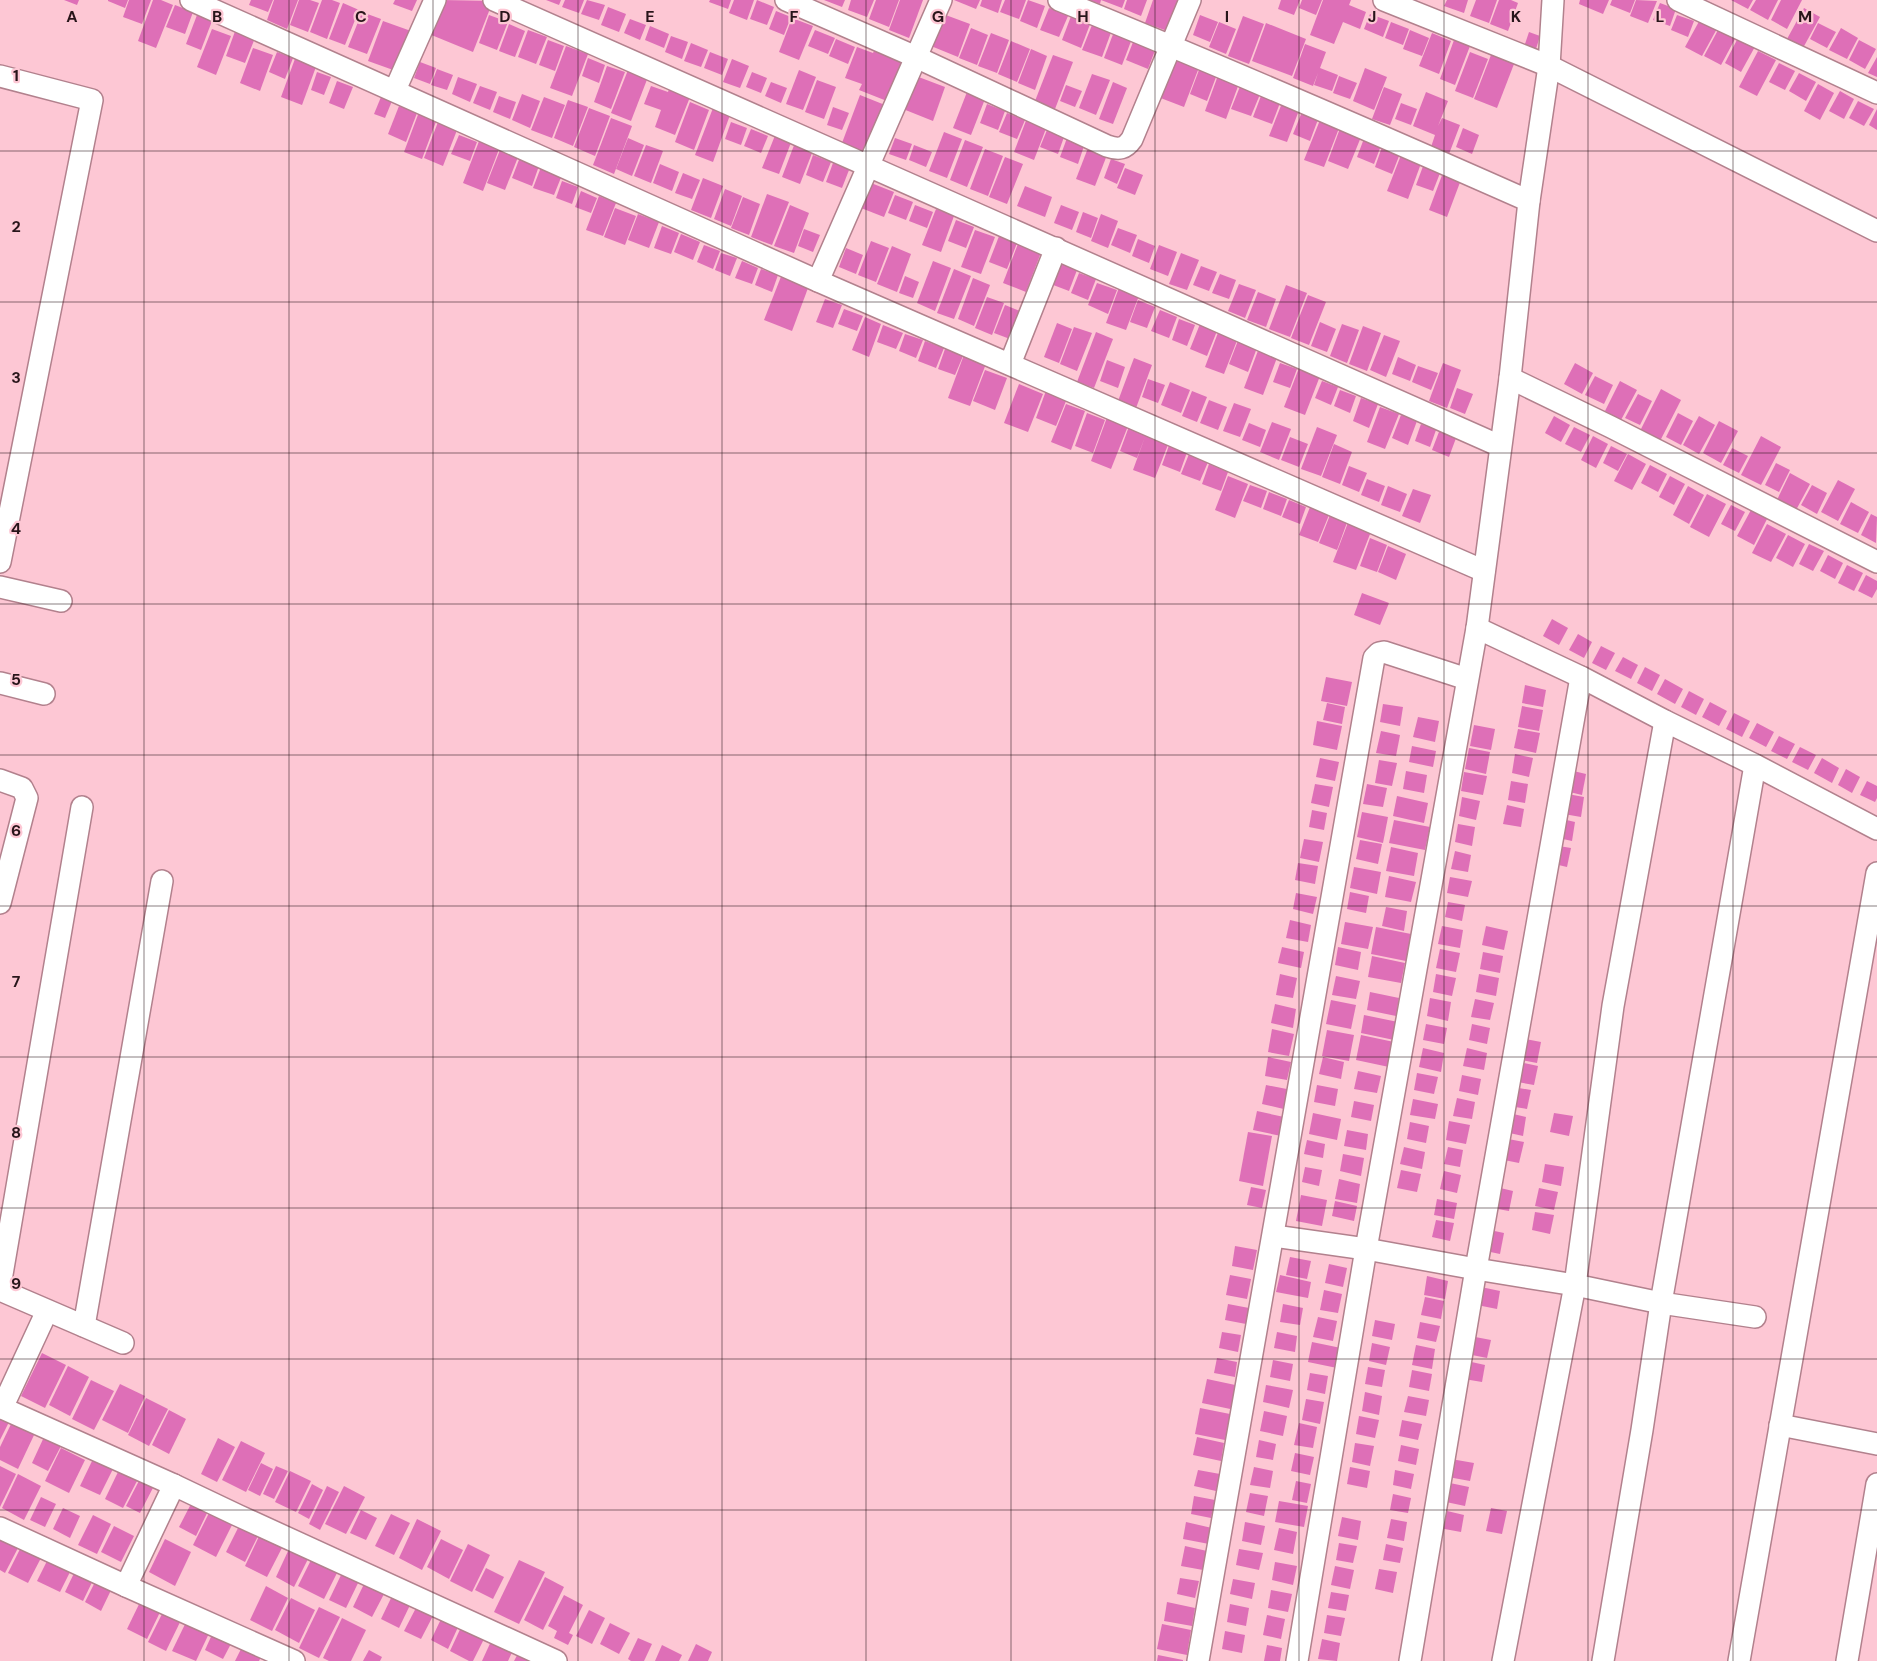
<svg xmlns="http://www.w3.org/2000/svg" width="1877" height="1661" font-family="'DM Sans',sans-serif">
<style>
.building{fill:#de6fb7}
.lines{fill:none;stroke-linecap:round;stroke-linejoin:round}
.minor-casing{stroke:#b2818d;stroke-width:24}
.minor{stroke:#fff;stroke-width:21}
.grid{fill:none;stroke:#28151a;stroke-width:1;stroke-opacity:0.55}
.grid-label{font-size:16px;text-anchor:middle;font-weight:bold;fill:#28151a;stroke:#fdc7d4;stroke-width:4.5;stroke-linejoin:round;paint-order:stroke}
</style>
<rect width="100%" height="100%" fill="#fdc7d4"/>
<!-- building -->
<g class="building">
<path d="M64,0H79L77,5Z"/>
<path d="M108,0H128L125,8L108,1Z"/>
<path d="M129,0H151L142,24L123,17Z"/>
<path d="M153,0H161L173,5L156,48L138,41Z"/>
<path d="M251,0H273L268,12L249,5Z"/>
<path d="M274,0H298L287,29L267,20Z"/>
<path d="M299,0H310L319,3L308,32L290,25Z"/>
<path d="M322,0H332L340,3L327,39L310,32Z"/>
<path d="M395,0H417L412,11L393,4Z"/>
<path d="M442,0L493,1L473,52L429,34Z"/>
<path d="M546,0H561L559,5Z"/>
<path d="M565,0H584L579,13L562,7Z"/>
<path d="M587,0L605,5L599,20L581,14Z"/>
<path d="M710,0H731L728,9L709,2Z"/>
<path d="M734,0H754L747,20L729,13Z"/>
<path d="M757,0L774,7L767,25L750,19Z"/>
<path d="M824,0H845L842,7Z"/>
<path d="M851,0H874L867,17L848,10Z"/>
<path d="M876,0H899L889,27L869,19Z"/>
<path d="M900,0H923L909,38L889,30Z"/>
<path d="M954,0H980L976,9Z"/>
<path d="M982,0H1002L998,13L980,6Z"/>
<path d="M1005,0H1026L1019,19L1000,12Z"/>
<path d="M1028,0L1045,6L1037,28L1020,21Z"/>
<path d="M1089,0H1125L1122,8L1101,0L1100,4Z"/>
<path d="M1127,0H1147L1141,16L1124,9Z"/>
<path d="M1153,0H1185L1173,33L1145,23Z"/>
<path d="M1281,0H1300L1294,15L1278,9Z"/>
<path d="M1302,0H1322L1316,15L1299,8Z"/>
<path d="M1323,0H1351L1349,5L1366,12L1360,29L1343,22L1334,44L1310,35Z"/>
<path d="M1447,0H1468L1464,13L1444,6Z"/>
<path d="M1476,0H1497L1489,23L1470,16Z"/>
<path d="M1499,0H1511L1518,3L1508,31L1490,24Z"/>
<path d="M1580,0H1609L1603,14L1579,4Z"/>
<path d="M1612,0H1635L1630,13L1610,5Z"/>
<path d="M1636,0L1657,1L1648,23L1630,16Z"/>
<path d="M1731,0H1753L1748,9Z"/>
<path d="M1756,0H1778L1768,20L1750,10Z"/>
<path d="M1781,0H1802L1787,29L1771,20Z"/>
<path d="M343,3L359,10L345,45L329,39Z"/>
<path d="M1660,3L1676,9L1670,26L1653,20Z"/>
<path d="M175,5L193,12L185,34L166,27Z"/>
<path d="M608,7L626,14L619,32L601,25Z"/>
<path d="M1049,8L1068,16L1059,37L1040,30Z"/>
<path d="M1804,8L1820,17L1803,48L1787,39Z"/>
<path d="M776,11L791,17L784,35L769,29Z"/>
<path d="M1073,11L1092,19L1081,48L1062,40Z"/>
<path d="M362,12L381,19L367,54L348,47Z"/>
<path d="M943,14L970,24L958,57L931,46Z"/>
<path d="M1370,14L1389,21L1383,37L1364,29Z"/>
<path d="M197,15L212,21L201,50L186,44Z"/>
<path d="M489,15L508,22L497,50L479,43Z"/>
<path d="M1200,15L1218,22L1210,42L1193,35Z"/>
<path d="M1677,15L1694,21L1688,37L1671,30Z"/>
<path d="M1243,16L1264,24L1249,64L1228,56Z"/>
<path d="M1702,16L1719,25L1702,56L1685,47Z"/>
<path d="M792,18L813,26L799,60L779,52Z"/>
<path d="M630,19L646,25L640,40L624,33Z"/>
<path d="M1094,20L1113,27L1102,57L1082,50Z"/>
<path d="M383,21L411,31L396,71L368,61Z"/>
<path d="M1219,22L1236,29L1226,54L1209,47Z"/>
<path d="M1391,22L1409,29L1403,45L1385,38Z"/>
<path d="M1266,23L1306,39L1292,76L1252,61Z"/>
<path d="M1818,23L1836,32L1827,48L1810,39Z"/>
<path d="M509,24L525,31L515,57L499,51Z"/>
<path d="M237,26L257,33L245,63L226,56Z"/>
<path d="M650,26L669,34L664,48L645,40Z"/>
<path d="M971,28L988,35L977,65L959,58Z"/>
<path d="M1841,28L1858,38L1847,59L1829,50Z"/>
<path d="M212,29L231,36L216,75L197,67Z"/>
<path d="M1115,29L1133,36L1122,65L1104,58Z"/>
<path d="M528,30L547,37L536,64L518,57Z"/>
<path d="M815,30L835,38L828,54L808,46Z"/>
<path d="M1410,30L1429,38L1422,56L1403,49Z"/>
<path d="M1718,30L1735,39L1721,65L1704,56Z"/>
<path d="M1529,32L1540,36L1536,49L1525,44Z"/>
<path d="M991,33L1009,40L997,73L978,66Z"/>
<path d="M1432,33L1451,41L1439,74L1419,66Z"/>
<path d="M1740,34L1757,43L1741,72L1725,63Z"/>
<path d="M671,36L688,42L682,59L665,52Z"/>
<path d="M1135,37L1157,45L1148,69L1126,60Z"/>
<path d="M836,39L855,47L848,64L829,56Z"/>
<path d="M548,40L564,46L555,71L539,65Z"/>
<path d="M1454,40L1470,46L1455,85L1440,79Z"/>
<path d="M1859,40L1876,49L1865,69L1849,60Z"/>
<path d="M1011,41L1030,49L1017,82L998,74Z"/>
<path d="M691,43L708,50L701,67L684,61Z"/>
<path d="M1305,44L1326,52L1320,68L1338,75L1332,91L1314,85L1318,73L1313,86L1293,78Z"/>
<path d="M566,46L588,54L572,96L550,88Z"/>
<path d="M857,47L873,53L875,49L907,62L892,103L859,90L862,84L845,78Z"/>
<path d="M253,48L273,55L260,91L240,83Z"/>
<path d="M1031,49L1047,56L1035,90L1018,83Z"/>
<path d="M1758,51L1776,60L1757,96L1739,87Z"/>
<path d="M277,52L293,58L285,79L269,72Z"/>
<path d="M710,52L728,59L722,75L704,68Z"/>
<path d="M1175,52L1201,62L1184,107L1158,97Z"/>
<path d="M1470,52L1488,59L1473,98L1455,91Z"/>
<path d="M1053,55L1073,62L1055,109L1035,101Z"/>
<path d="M1491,55L1514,64L1497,108L1474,99Z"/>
<path d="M296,56L317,64L302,105L281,97Z"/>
<path d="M1877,57V77L1868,73Z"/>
<path d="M588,58L605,65L599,83L582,76Z"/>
<path d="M732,59L749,66L740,88L723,82Z"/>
<path d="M420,62L436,68L430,84L414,78Z"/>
<path d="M1202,62L1219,69L1207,101L1190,94Z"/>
<path d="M1779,63L1795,71L1785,90L1769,82Z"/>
<path d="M607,66L625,72L611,109L594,102Z"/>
<path d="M1365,68L1387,77L1374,110L1353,101Z"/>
<path d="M437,69L453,75L447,90L431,85Z"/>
<path d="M628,70L648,77L631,121L611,113Z"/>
<path d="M799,70L816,77L803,110L786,104Z"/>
<path d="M1220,70L1241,78L1226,119L1205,111Z"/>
<path d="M317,72L331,77L324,95L311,90Z"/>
<path d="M752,72L767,78L761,93L746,87Z"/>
<path d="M1799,73L1816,82L1806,101L1789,91Z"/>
<path d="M1092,74L1110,80L1096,115L1079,108Z"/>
<path d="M916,76L945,87L933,121L903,109Z"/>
<path d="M1339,76L1357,83L1350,99L1333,93Z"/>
<path d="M458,77L477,84L470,102L452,94Z"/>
<path d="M1243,79L1263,87L1251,116L1231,109Z"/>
<path d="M817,80L836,87L824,119L805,112Z"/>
<path d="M337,81L353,87L344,109L329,103Z"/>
<path d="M771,82L787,88L781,103L765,96Z"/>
<path d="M1113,82L1127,88L1113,124L1099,119Z"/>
<path d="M671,84L692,92L675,135L655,127L661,110L644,104L651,86L668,92Z"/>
<path d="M1818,84L1834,93L1820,120L1804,111Z"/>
<path d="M1066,85L1082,91L1075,107L1060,101Z"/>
<path d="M480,86L497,92L490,110L473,103Z"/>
<path d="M1384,87L1402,94L1390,125L1372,119Z"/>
<path d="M1264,88L1283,95L1272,124L1253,117Z"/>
<path d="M1840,91L1854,99L1844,119L1829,111Z"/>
<path d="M967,92L985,99L971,135L953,128Z"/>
<path d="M1426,92L1448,101L1438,126L1442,118L1460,125L1449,154L1431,147L1435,135L1413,126Z"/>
<path d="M522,94L540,101L530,128L512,120Z"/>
<path d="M860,95L885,105L867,153L842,143Z"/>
<path d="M499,96L516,102L510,119L493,112Z"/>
<path d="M381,97L392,101L385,118L374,114Z"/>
<path d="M544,97L565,105L552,138L531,130Z"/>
<path d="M1284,98L1301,105L1287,142L1269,136Z"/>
<path d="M568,100L588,107L573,146L554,138Z"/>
<path d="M1858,101L1874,109L1864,126L1849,118Z"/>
<path d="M690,102L709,110L694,150L675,142Z"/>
<path d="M1401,103L1417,109L1411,125L1395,119Z"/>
<path d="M987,104L1005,111L998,130L980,123Z"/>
<path d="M399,106L417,113L406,142L388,134Z"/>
<path d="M833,107L849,113L842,130L827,125Z"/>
<path d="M1304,107L1320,114L1310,141L1293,134Z"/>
<path d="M589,108L610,116L595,156L574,147Z"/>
<path d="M713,108L730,115L713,162L695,155Z"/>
<path d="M1877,109V130L1869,125Z"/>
<path d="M419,112L437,119L422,159L404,152Z"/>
<path d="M1007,113L1025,120L1017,139L999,132Z"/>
<path d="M1322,115L1341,123L1324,167L1304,160Z"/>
<path d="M440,117L459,125L443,166L424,158Z"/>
<path d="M611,118L632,126L614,174L593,165Z"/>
<path d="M1027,118L1047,126L1034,160L1014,152Z"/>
<path d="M731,122L747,128L741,145L725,139Z"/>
<path d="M1342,123L1363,132L1348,169L1328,161Z"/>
<path d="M1463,128L1479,135L1472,154L1456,147Z"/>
<path d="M751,129L768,136L761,153L744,146Z"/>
<path d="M1047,130L1064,137L1058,154L1040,147Z"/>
<path d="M944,132L962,139L947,178L929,171Z"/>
<path d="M776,133L792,140L779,174L762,168Z"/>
<path d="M459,135L477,142L470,161L451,154Z"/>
<path d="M481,136L501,144L483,191L463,183Z"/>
<path d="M1365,136L1382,143L1374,164L1357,157Z"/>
<path d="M628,138L644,145L632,176L616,169Z"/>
<path d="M895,138L912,144L906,160L889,154Z"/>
<path d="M1067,138L1084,146L1078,164L1060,157Z"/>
<path d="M796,140L814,148L800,184L782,177Z"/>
<path d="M965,140L983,147L967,187L950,180Z"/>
<path d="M1383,144L1401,151L1392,174L1375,167Z"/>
<path d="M502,145L520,152L505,190L487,183Z"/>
<path d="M646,145L663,151L651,183L634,176Z"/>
<path d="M914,145L932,152L926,167L909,160Z"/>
<path d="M1088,148L1107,155L1095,186L1076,179Z"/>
<path d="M985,149L1003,156L988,196L970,189Z"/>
<path d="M1403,150L1423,158L1408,199L1387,191Z"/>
<path d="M522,152L541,160L532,186L512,178Z"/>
<path d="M813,155L831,162L823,182L806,175Z"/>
<path d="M1005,157L1023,164L1007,204L989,197Z"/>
<path d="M1111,159L1125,164L1117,184L1104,178Z"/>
<path d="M1425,161L1442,168L1433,191L1416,185Z"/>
<path d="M543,162L564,170L554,195L533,188Z"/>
<path d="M833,163L849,170L842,188L826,182Z"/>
<path d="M660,164L679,172L672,191L653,183Z"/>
<path d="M1125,168L1143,175L1135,195L1117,188Z"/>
<path d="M1444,170L1462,177L1447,217L1429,210Z"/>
<path d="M683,173L700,180L692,199L675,193Z"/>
<path d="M703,178L723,186L711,218L691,210Z"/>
<path d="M562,181L578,187L572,204L556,198Z"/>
<path d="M871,183L894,192L884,217L861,208Z"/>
<path d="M1025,186L1052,197L1045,217L1017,206Z"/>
<path d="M725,189L742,196L731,226L714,219Z"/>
<path d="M581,191L597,198L591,213L575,207Z"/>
<path d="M767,194L789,202L772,245L751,237Z"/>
<path d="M895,195L913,202L906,220L888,213Z"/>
<path d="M599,196L616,203L603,236L586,230Z"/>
<path d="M743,197L760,204L749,235L731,228Z"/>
<path d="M790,205L809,213L794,253L774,246Z"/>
<path d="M915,205L933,212L927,228L909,221Z"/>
<path d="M1061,205L1079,212L1072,230L1054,223Z"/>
<path d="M615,208L636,216L625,245L604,237Z"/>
<path d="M936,209L954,216L941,252L922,245Z"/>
<path d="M1083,212L1098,218L1091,238L1076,232Z"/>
<path d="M638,214L659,222L649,248L628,240Z"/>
<path d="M1101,214L1118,221L1108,248L1091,241Z"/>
<path d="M956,220L974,227L966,248L948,241Z"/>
<path d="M662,226L679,233L671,254L654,248Z"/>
<path d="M1118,228L1137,235L1130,253L1111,245Z"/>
<path d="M804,229L820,235L813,252L798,246Z"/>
<path d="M975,230L995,237L981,274L961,267Z"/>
<path d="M1001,231L1019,238L1007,269L989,262Z"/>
<path d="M681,234L700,242L693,260L674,252Z"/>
<path d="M1138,239L1155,246L1149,263L1132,256Z"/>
<path d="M871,241L889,248L876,282L858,275Z"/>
<path d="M1019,241L1042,250L1026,292L1003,283Z"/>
<path d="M704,245L720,251L713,269L697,262Z"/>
<path d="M1159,245L1177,252L1168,276L1150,269Z"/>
<path d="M892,246L911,254L897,292L877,284Z"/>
<path d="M846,248L863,255L856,274L839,267Z"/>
<path d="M721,253L737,258L730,276L715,270Z"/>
<path d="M1181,253L1199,260L1187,290L1169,284Z"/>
<path d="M742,261L758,268L752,284L735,278Z"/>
<path d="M933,261L951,268L935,311L917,303Z"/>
<path d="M1056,262L1077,270L1069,291L1048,283Z"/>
<path d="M1201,266L1217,272L1209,291L1193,285Z"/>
<path d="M761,269L778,275L772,292L755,285Z"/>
<path d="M784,269L811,280L792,331L764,320Z"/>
<path d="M954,269L971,276L954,319L937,313Z"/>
<path d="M1079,273L1096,279L1088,300L1071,293Z"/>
<path d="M1220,274L1236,280L1229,299L1212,293Z"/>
<path d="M905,276L919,282L913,298L899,293Z"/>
<path d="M973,278L990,285L974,326L958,319Z"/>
<path d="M1097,283L1117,290L1108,314L1088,305Z"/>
<path d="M1239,284L1256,290L1245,318L1228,311Z"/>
<path d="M1120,285L1140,293L1126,330L1106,323Z"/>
<path d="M1286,285L1307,293L1290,337L1269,329Z"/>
<path d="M1258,292L1276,299L1266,327L1247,320Z"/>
<path d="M1308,295L1326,302L1309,345L1291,338Z"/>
<path d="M987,297L1004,303L992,335L975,328Z"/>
<path d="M825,299L842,305L833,328L816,322Z"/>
<path d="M1138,300L1155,307L1147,328L1130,322Z"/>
<path d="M1005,305L1020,311L1010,339L994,333Z"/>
<path d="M844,309L863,316L857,331L838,324Z"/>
<path d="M1160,310L1177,317L1169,338L1151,331Z"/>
<path d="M865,317L881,324L869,357L852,350Z"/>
<path d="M1179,319L1195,325L1187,346L1172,340Z"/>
<path d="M1320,322L1336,329L1327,352L1311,346Z"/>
<path d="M1057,323L1072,329L1059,363L1044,357Z"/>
<path d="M1200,324L1217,331L1207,356L1190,349Z"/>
<path d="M1342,324L1359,330L1347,363L1330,356Z"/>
<path d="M883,325L903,333L896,349L877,342Z"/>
<path d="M1363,326L1381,333L1367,371L1349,364Z"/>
<path d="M1074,327L1092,333L1077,371L1060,364Z"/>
<path d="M1219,330L1238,338L1224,374L1205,367Z"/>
<path d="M1096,332L1113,339L1094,388L1077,382Z"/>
<path d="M905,334L923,340L916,358L899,351Z"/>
<path d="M1384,335L1400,341L1386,377L1370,370Z"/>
<path d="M1239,338L1258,345L1248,372L1229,364Z"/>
<path d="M925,341L944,348L936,368L918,361Z"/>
<path d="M1259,348L1278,355L1263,395L1244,388Z"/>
<path d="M945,349L963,356L955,375L938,369Z"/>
<path d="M965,352L987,361L970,406L948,398Z"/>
<path d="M1398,357L1416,365L1410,381L1392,374Z"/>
<path d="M1134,358L1152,365L1136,408L1118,401Z"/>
<path d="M1107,360L1125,367L1118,388L1100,381Z"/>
<path d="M1280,363L1297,369L1290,388L1273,382Z"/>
<path d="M1443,363L1461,370L1447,408L1429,401Z"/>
<path d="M1575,363L1593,373L1582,394L1564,384Z"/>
<path d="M1418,366L1438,373L1431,390L1412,382Z"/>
<path d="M1299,368L1320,376L1305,415L1284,407Z"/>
<path d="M985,370L1007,378L995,410L973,401Z"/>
<path d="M1595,376L1613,385L1604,404L1585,395Z"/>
<path d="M1148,379L1165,385L1158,403L1142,397Z"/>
<path d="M1322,381L1338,387L1331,405L1315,398Z"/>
<path d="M1620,381L1637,390L1621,420L1605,411Z"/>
<path d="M1170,382L1190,390L1181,413L1161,405Z"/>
<path d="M1019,384L1043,394L1028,432L1004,423Z"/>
<path d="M1047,388L1068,396L1056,426L1036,418Z"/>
<path d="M1457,388L1473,394L1465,414L1450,408Z"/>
<path d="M1661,389L1681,400L1659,443L1639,433Z"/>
<path d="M1340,390L1356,396L1350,413L1334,406Z"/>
<path d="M1192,391L1207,397L1197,422L1182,416Z"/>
<path d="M1638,394L1652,401L1640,425L1625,418Z"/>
<path d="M1361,398L1378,404L1369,428L1353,421Z"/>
<path d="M1209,400L1227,407L1218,430L1200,423Z"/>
<path d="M1234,403L1251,409L1240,437L1223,431Z"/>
<path d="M1066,404L1085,411L1071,450L1051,442Z"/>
<path d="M1380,407L1399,414L1385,449L1367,442Z"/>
<path d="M1109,412L1130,421L1111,469L1091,461Z"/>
<path d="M1087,413L1105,420L1093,453L1075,446Z"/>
<path d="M1678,413L1693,421L1681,445L1666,437Z"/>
<path d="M1401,415L1417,421L1408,445L1392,438Z"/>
<path d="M1554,416L1570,425L1561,442L1545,433Z"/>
<path d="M1699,416L1715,425L1699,454L1683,445Z"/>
<path d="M1131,421L1171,437L1155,478L1133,470L1145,437L1137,458L1120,451Z"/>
<path d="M1719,421L1738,431L1721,463L1703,453Z"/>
<path d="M1272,422L1291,429L1279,460L1260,452Z"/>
<path d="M1249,423L1266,430L1260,447L1242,440Z"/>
<path d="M1421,424L1436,430L1430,447L1415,441Z"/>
<path d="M1442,424L1459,430L1449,457L1432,450Z"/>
<path d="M1317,427L1337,435L1321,476L1301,469Z"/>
<path d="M1574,427L1590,435L1581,452L1565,444Z"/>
<path d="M1593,436L1608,444L1596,468L1581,460Z"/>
<path d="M1761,436L1781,447L1761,485L1741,475Z"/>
<path d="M1172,437L1190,444L1180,472L1162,465Z"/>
<path d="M1290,437L1308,444L1299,467L1281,460Z"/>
<path d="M1334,444L1352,452L1340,484L1322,477Z"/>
<path d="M1611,446L1627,454L1618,471L1603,463Z"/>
<path d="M1732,448L1748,456L1739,473L1723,465Z"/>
<path d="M1189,454L1208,462L1200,481L1181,474Z"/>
<path d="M1628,454L1646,464L1632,490L1614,481Z"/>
<path d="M1776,463L1790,470L1779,492L1765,485Z"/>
<path d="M1209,464L1228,472L1221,491L1202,484Z"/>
<path d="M1650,465L1667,474L1658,492L1641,483Z"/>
<path d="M1349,466L1367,473L1359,492L1342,485Z"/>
<path d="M1790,473L1810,484L1795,512L1776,502Z"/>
<path d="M1228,476L1248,484L1235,518L1215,510Z"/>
<path d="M1670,476L1685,484L1674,505L1659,497Z"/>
<path d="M1367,479L1385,486L1379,502L1361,495Z"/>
<path d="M1838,480L1855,489L1838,521L1821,512Z"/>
<path d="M1250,485L1267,491L1261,508L1243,501Z"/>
<path d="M1812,485L1827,493L1817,514L1801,505Z"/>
<path d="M1388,486L1407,494L1400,512L1381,505Z"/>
<path d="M1688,486L1704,495L1689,524L1673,515Z"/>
<path d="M1413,489L1431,495L1420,523L1402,516Z"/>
<path d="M1269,492L1287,499L1281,516L1263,509Z"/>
<path d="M1707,494L1726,504L1709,537L1690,527Z"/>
<path d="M1289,500L1306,507L1300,524L1282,517Z"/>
<path d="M1312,502L1331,510L1318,542L1299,535Z"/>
<path d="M1851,502L1869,512L1858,533L1840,524Z"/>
<path d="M1731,505L1745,512L1735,531L1721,524Z"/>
<path d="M1752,508L1768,517L1754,545L1737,536Z"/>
<path d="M1332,510L1349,517L1337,550L1319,543Z"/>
<path d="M1871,514L1877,517L1876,543L1861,535Z"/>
<path d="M1349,520L1372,529L1356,570L1333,562Z"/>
<path d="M1767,524L1786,534L1771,562L1752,553Z"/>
<path d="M1788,535L1805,544L1793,567L1776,558Z"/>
<path d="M1370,538L1387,545L1377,572L1360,566Z"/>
<path d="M1809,544L1824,551L1813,571L1799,564Z"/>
<path d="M1388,546L1406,554L1396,580L1378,572Z"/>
<path d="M1828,555L1843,563L1835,579L1820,571Z"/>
<path d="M1847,565L1863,573L1854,591L1838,583Z"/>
<path d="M1866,575L1877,581V589L1872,598L1858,591Z"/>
<path d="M1362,593L1389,603L1380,625L1354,615Z"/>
<path d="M1552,619L1568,628L1559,645L1543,636Z"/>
<path d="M1578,634L1592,642L1584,658L1569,650Z"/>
<path d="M1601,646L1615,653L1606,670L1592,663Z"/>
<path d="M1623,657L1638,665L1631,679L1615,671Z"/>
<path d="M1645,667L1660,675L1652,691L1637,683Z"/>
<path d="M1326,677L1352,682L1347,706L1321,701Z"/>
<path d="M1665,679L1683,689L1675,704L1657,694Z"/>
<path d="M1525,685L1546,690L1543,707L1522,703Z"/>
<path d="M1689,691L1704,699L1696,715L1681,707Z"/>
<path d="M1710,702L1727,711L1719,726L1702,717Z"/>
<path d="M1327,703L1345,707L1342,724L1323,720Z"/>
<path d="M1383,704L1403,707L1400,726L1380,722Z"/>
<path d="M1522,706L1543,710L1539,731L1518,727Z"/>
<path d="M1734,713L1750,721L1742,737L1726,729Z"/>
<path d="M1418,717L1439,721L1435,742L1413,737Z"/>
<path d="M1317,721L1342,726L1337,750L1313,745Z"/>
<path d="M1757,723L1774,732L1766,747L1749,738Z"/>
<path d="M1474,725L1495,729L1491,750L1470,746Z"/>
<path d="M1518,729L1540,733L1536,753L1514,748Z"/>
<path d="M1381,731L1400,735L1396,756L1376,753Z"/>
<path d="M1779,736L1795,744L1787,759L1771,751Z"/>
<path d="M1412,746L1436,751L1433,767L1409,762Z"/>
<path d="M1800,747L1816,755L1808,770L1792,762Z"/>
<path d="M1469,748L1490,752L1486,774L1465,769Z"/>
<path d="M1515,754L1533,758L1529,777L1512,773Z"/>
<path d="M1320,758L1339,762L1335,781L1316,777Z"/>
<path d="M1822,758L1839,768L1832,783L1814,773Z"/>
<path d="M1379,760L1397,763L1392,786L1375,783Z"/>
<path d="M1565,769L1586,774L1582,795L1561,790Z"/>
<path d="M1846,769L1860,777L1852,793L1838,785Z"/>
<path d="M1406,771L1427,775L1424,793L1403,789Z"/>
<path d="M1464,772L1487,776L1483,795L1461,791Z"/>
<path d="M1511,781L1528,784L1525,803L1508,800Z"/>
<path d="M1867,781L1877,786V798L1875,802L1860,795Z"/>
<path d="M1315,784L1333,787L1329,807L1311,803Z"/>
<path d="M1367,784L1387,788L1383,807L1363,804Z"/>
<path d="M1562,793L1584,797L1581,817L1558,813Z"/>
<path d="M1397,796L1428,803L1424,823L1393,816Z"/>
<path d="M1462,797L1480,801L1476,820L1459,816Z"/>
<path d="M1507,805L1524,809L1521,827L1503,824Z"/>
<path d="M1312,810L1327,813L1324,830L1309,827Z"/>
<path d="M1362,812L1388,817L1383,843L1357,837Z"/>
<path d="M1558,818L1575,822L1572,841L1554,837Z"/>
<path d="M1394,820L1430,827L1425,850L1389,843Z"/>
<path d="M1458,824L1475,827L1472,846L1455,842Z"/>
<path d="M1304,839L1323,842L1319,862L1300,858Z"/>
<path d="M1360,840L1382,844L1378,864L1356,859Z"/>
<path d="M1553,845L1571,848L1567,867L1550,863Z"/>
<path d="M1391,847L1418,853L1414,876L1386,871Z"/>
<path d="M1455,851L1471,855L1468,872L1451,869Z"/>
<path d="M1298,863L1318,866L1315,884L1295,880Z"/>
<path d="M1354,867L1381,872L1377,894L1350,888Z"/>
<path d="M1389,876L1416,882L1411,902L1385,897Z"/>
<path d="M1450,877L1472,881L1468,897L1447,893Z"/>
<path d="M1350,892L1369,896L1366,913L1347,909Z"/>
<path d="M1296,893L1317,897L1313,914L1293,909Z"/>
<path d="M1448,902L1465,905L1462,921L1445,917Z"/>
<path d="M1386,907L1407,911L1404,931L1382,926Z"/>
<path d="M1290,920L1311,925L1308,942L1286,938Z"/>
<path d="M1345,922L1373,927L1368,949L1341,944Z"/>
<path d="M1442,926L1463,930L1460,948L1438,944Z"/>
<path d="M1486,926L1508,931L1504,950L1482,945Z"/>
<path d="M1376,927L1411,934L1406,961L1371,954Z"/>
<path d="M1282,947L1304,952L1301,968L1278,963Z"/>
<path d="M1338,947L1361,952L1358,970L1335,965Z"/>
<path d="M1440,949L1460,953L1456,972L1436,968Z"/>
<path d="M1483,952L1503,956L1500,973L1480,969Z"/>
<path d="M1372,956L1405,963L1401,983L1368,977Z"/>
<path d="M1280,974L1297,978L1293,998L1276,995Z"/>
<path d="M1436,974L1456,978L1452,996L1433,992Z"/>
<path d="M1479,974L1499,978L1496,996L1476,992Z"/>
<path d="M1336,976L1360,981L1356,999L1332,995Z"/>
<path d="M1370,992L1399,998L1396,1016L1367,1010Z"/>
<path d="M1430,998L1451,1002L1448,1021L1427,1016Z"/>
<path d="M1475,999L1494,1003L1490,1020L1471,1017Z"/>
<path d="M1331,1000L1356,1005L1351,1029L1326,1024Z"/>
<path d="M1275,1004L1296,1009L1293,1028L1271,1023Z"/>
<path d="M1364,1015L1398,1022L1394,1040L1361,1033Z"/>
<path d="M1426,1024L1447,1028L1444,1044L1423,1040Z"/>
<path d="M1472,1024L1490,1028L1487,1044L1469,1040Z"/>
<path d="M1272,1029L1294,1034L1289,1056L1268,1052Z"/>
<path d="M1327,1030L1354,1035L1349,1061L1322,1056Z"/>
<path d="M1361,1035L1394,1042L1389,1067L1356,1060Z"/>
<path d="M1520,1038L1541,1042L1537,1063L1516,1059Z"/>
<path d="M1423,1048L1444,1053L1441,1072L1419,1067Z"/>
<path d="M1467,1048L1487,1053L1484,1070L1463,1066Z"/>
<path d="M1268,1057L1291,1062L1287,1080L1265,1076Z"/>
<path d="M1323,1057L1344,1062L1341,1079L1319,1074Z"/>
<path d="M1515,1061L1538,1066L1534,1085L1512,1081Z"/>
<path d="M1358,1071L1381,1076L1377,1093L1354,1089Z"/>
<path d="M1417,1073L1438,1077L1434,1094L1414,1090Z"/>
<path d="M1462,1075L1481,1079L1478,1095L1459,1091Z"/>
<path d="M1266,1085L1292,1090L1288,1110L1262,1104Z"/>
<path d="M1317,1085L1338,1089L1335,1106L1314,1102Z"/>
<path d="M1513,1087L1531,1090L1527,1109L1509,1106Z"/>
<path d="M1457,1098L1475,1102L1472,1119L1453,1116Z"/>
<path d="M1413,1099L1438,1104L1435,1119L1410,1115Z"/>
<path d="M1354,1101L1374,1105L1371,1121L1351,1117Z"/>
<path d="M1257,1111L1284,1117L1281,1136L1253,1130Z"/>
<path d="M1313,1113L1341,1119L1337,1140L1309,1134Z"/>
<path d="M1509,1113L1526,1117L1523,1136L1505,1132Z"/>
<path d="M1554,1113L1573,1116L1569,1136L1550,1132Z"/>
<path d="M1449,1121L1470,1125L1466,1144L1446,1140Z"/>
<path d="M1410,1122L1429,1126L1426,1143L1407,1139Z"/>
<path d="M1347,1130L1368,1134L1366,1150L1344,1146Z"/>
<path d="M1248,1132L1272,1136L1263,1186L1239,1181Z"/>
<path d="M1503,1138L1524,1142L1519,1163L1499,1159Z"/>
<path d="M1307,1140L1325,1144L1323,1158L1304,1154Z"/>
<path d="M1404,1147L1425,1152L1422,1169L1400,1164Z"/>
<path d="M1448,1147L1463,1150L1460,1167L1444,1164Z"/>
<path d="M1343,1154L1364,1158L1361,1176L1340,1171Z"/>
<path d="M1545,1164L1564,1167L1561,1186L1542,1182Z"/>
<path d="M1305,1167L1322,1170L1319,1186L1302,1182Z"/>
<path d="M1401,1170L1421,1174L1417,1192L1397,1188Z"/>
<path d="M1444,1171L1461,1175L1457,1193L1440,1189Z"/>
<path d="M1339,1179L1360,1184L1357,1203L1335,1199Z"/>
<path d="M1251,1187L1266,1190L1262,1208L1247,1205Z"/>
<path d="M1496,1187L1513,1191L1509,1211L1492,1208Z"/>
<path d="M1539,1188L1558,1192L1554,1210L1535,1206Z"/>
<path d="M1301,1195L1327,1200L1322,1226L1296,1221Z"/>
<path d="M1437,1199L1457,1203L1454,1219L1434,1215Z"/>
<path d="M1335,1201L1357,1206L1354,1221L1332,1216Z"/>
<path d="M1535,1212L1554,1215L1550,1234L1532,1230Z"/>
<path d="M1436,1220L1454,1223L1450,1241L1432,1237Z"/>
<path d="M1485,1229L1504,1233L1500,1254L1481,1250Z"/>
<path d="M1235,1246L1257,1250L1253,1270L1232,1266Z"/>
<path d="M1290,1257L1311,1261L1307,1279L1286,1275Z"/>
<path d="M1329,1264L1347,1268L1343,1287L1325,1283Z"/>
<path d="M1230,1275L1251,1279L1247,1299L1226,1295Z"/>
<path d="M1280,1275L1311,1282L1308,1298L1276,1292Z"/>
<path d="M1427,1276L1448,1281L1445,1299L1424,1295Z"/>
<path d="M1481,1287L1500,1291L1497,1309L1477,1305Z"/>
<path d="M1324,1290L1342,1294L1338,1313L1320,1310Z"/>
<path d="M1425,1297L1444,1301L1441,1319L1421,1315Z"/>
<path d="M1228,1304L1249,1308L1246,1324L1225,1320Z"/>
<path d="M1283,1304L1303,1308L1300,1325L1280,1322Z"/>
<path d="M1318,1317L1337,1321L1333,1341L1313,1337Z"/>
<path d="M1375,1320L1395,1324L1392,1340L1372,1336Z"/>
<path d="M1420,1322L1440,1326L1436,1342L1417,1338Z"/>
<path d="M1222,1332L1241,1335L1238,1352L1219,1348Z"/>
<path d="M1277,1332L1297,1336L1295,1352L1274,1348Z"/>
<path d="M1470,1336L1491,1340L1487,1358L1467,1354Z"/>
<path d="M1312,1342L1341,1348L1337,1368L1308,1362Z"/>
<path d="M1372,1343L1390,1347L1386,1365L1369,1361Z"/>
<path d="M1416,1345L1435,1349L1432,1369L1412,1365Z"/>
<path d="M42,1353L66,1365L45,1408L21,1396Z"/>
<path d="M1217,1358L1237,1362L1235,1377L1214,1373Z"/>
<path d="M1273,1360L1293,1364L1290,1381L1270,1377Z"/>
<path d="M1467,1361L1485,1365L1482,1382L1464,1379Z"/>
<path d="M68,1366L89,1377L70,1416L49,1405Z"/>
<path d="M1368,1367L1385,1370L1382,1387L1365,1384Z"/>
<path d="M1412,1370L1432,1374L1429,1391L1409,1387Z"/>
<path d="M1310,1373L1328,1376L1325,1394L1307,1390Z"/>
<path d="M1207,1379L1240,1386L1235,1410L1202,1403Z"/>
<path d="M91,1380L114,1391L94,1430L72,1419Z"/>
<path d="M120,1384L145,1396L128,1433L102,1420Z"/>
<path d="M1266,1385L1293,1390L1289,1408L1263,1402Z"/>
<path d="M1365,1392L1382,1396L1379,1415L1362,1411Z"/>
<path d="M1408,1396L1429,1400L1426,1416L1404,1412Z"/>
<path d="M146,1398L168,1409L149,1446L128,1435Z"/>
<path d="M1306,1399L1324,1402L1320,1424L1302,1420Z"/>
<path d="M1200,1408L1230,1414L1225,1440L1195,1434Z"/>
<path d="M169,1410L186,1419L169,1454L152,1445Z"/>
<path d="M1264,1411L1287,1416L1283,1436L1260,1431Z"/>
<path d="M0,1412L11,1418L0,1440Z"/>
<path d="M1359,1416L1379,1420L1375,1438L1356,1434Z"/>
<path d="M1402,1420L1422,1424L1418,1440L1399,1436Z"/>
<path d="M12,1422L35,1433L18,1469L0,1460V1447Z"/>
<path d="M1299,1423L1317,1427L1313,1448L1294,1445Z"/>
<path d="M44,1437L61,1446L48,1471L32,1463Z"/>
<path d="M1197,1437L1224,1443L1221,1461L1193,1455Z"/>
<path d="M218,1438L235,1447L217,1482L201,1474Z"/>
<path d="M1259,1440L1276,1444L1273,1460L1256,1457Z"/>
<path d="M241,1441L265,1453L246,1492L222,1480Z"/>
<path d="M1355,1443L1374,1446L1370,1466L1352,1462Z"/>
<path d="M1401,1445L1419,1449L1416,1465L1398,1461Z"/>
<path d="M61,1448L85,1460L69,1493L45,1481Z"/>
<path d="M1295,1453L1314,1457L1310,1475L1291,1471Z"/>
<path d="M93,1459L113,1469L100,1495L80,1486Z"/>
<path d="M1451,1459L1474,1463L1470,1481L1448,1477Z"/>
<path d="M261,1463L273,1469L260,1496L248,1490Z"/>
<path d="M0,1466L16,1474L0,1507Z"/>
<path d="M276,1466L288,1471L274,1499L263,1494Z"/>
<path d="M1254,1467L1273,1471L1270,1488L1250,1485Z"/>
<path d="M1350,1467L1370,1471L1367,1488L1347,1484Z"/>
<path d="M1198,1470L1220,1474L1216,1491L1194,1486Z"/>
<path d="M1395,1470L1414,1474L1411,1489L1393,1485Z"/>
<path d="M290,1471L311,1481L296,1512L275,1502Z"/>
<path d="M118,1472L137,1481L123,1508L105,1499Z"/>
<path d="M143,1473L157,1480L140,1513L126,1506Z"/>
<path d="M18,1474L41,1486L24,1520L2,1508Z"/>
<path d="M1296,1481L1311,1484L1307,1503L1292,1500Z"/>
<path d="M1450,1483L1469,1487L1465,1506L1446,1502Z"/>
<path d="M312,1484L323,1490L309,1519L298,1513Z"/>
<path d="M327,1486L339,1492L320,1530L309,1524Z"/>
<path d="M344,1486L365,1497L346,1534L325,1524Z"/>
<path d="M1250,1493L1268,1496L1264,1516L1246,1512Z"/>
<path d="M1393,1494L1411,1498L1408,1513L1390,1510Z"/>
<path d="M1194,1496L1215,1500L1211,1518L1191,1514Z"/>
<path d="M41,1497L56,1504L45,1527L30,1520Z"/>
<path d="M1279,1501L1308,1506L1304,1527L1275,1522Z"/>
<path d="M192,1502L208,1511L196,1536L179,1527Z"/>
<path d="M213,1505L236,1517L216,1557L193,1545Z"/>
<path d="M63,1508L80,1516L70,1538L53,1529Z"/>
<path d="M1491,1508L1507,1511L1502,1534L1486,1531Z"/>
<path d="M361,1510L377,1518L366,1540L350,1533Z"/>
<path d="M1443,1510L1464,1515L1461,1532L1439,1528Z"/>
<path d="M391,1514L410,1523L394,1555L375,1546Z"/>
<path d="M93,1515L111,1524L97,1554L78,1545Z"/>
<path d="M1342,1517L1361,1521L1358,1540L1338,1536Z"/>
<path d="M417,1519L441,1531L422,1570L399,1558Z"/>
<path d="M1391,1519L1407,1522L1404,1541L1387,1538Z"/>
<path d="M1186,1522L1212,1528L1209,1544L1183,1539Z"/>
<path d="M1245,1522L1265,1526L1261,1545L1242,1541Z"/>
<path d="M114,1526L134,1536L121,1562L101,1552Z"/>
<path d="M239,1526L258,1536L245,1562L226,1552Z"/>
<path d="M1279,1528L1297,1532L1293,1554L1274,1550Z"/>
<path d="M262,1530L285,1542L267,1577L245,1566Z"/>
<path d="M0,1539L18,1548L5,1573L0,1570Z"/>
<path d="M165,1539L191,1552L175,1586L149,1572Z"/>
<path d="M441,1539L463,1550L449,1579L427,1567Z"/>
<path d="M1339,1543L1357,1546L1353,1563L1336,1560Z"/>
<path d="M468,1544L490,1555L472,1592L450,1581Z"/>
<path d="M1386,1544L1403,1548L1400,1563L1383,1560Z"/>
<path d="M22,1545L42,1556L28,1583L8,1573Z"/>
<path d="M1185,1546L1207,1551L1203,1570L1181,1566Z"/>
<path d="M289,1549L308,1559L294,1587L276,1577Z"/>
<path d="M1239,1549L1263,1553L1259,1570L1236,1565Z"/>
<path d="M312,1558L338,1571L324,1599L298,1586Z"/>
<path d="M48,1559L71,1570L60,1592L37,1581Z"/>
<path d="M519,1560L545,1572L519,1624L494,1612Z"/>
<path d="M1275,1562L1297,1566L1293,1585L1272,1580Z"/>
<path d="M1335,1566L1354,1570L1350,1589L1331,1585Z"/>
<path d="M77,1567L95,1576L83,1601L65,1592Z"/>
<path d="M486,1568L504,1577L493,1599L475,1590Z"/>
<path d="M1379,1569L1397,1572L1393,1593L1375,1589Z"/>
<path d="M342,1573L359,1581L346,1608L329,1600Z"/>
<path d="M545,1577L564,1587L543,1630L524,1620Z"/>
<path d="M97,1578L113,1586L101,1611L85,1602Z"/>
<path d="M1180,1578L1199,1581L1195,1598L1177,1594Z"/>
<path d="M1233,1579L1255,1583L1252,1599L1230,1594Z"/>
<path d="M364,1584L384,1594L372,1617L353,1607Z"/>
<path d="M266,1586L288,1598L272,1631L250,1620Z"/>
<path d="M1271,1590L1292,1594L1288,1612L1268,1608Z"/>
<path d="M1331,1592L1349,1595L1346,1611L1328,1608Z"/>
<path d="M393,1594L411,1603L399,1628L381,1619Z"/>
<path d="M564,1595L583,1605L569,1633L573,1635L568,1645L554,1638L557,1631L548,1626Z"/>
<path d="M143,1596L163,1606L147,1639L127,1629Z"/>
<path d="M291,1598L315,1610L299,1643L275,1630Z"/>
<path d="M1167,1602L1195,1608L1192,1626L1164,1621Z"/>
<path d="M418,1604L435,1612L421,1639L404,1631Z"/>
<path d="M1230,1604L1249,1608L1246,1626L1227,1622Z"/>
<path d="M319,1607L340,1617L319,1658L299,1648Z"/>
<path d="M165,1608L183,1616L166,1651L148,1642Z"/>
<path d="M589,1610L605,1618L592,1644L576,1636Z"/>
<path d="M1267,1615L1285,1619L1281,1639L1263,1635Z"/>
<path d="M1327,1615L1345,1618L1341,1636L1324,1633Z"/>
<path d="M189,1616L212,1627L196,1661L172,1651Z"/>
<path d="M442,1617L459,1625L448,1649L431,1640Z"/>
<path d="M342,1618L366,1630L351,1661H329L323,1658Z"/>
<path d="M463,1623L486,1635L473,1661H469L450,1651Z"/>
<path d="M610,1623L630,1633L619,1654L600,1644Z"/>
<path d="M1162,1624L1191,1630L1187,1655L1157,1649Z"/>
<path d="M215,1628L234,1638L223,1659L205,1650Z"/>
<path d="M1225,1631L1245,1635L1242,1653L1222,1649Z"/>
<path d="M493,1637L514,1648L508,1661H482Z"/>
<path d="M638,1638L652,1644L644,1661H631L628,1659Z"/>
<path d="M1322,1639L1340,1643L1337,1661L1318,1659Z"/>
<path d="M245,1641L264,1651L259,1661H235Z"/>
<path d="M696,1644L712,1652L708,1661H688Z"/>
<path d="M662,1645L682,1655L679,1661H655Z"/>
<path d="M1267,1645L1282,1648L1280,1661H1264Z"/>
<path d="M521,1648L542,1661H514Z"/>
<path d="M369,1650L382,1657L380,1661H363Z"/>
<path d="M1158,1655L1183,1660V1661H1157Z"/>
</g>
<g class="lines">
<!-- minor casing -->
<g class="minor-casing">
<g id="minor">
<path d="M191,0L818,281L1484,571"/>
<path d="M494,0L1500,446"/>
<path d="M786,0L916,57L1107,146C1119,150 1125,149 1132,139L1190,0"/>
<path d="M1059,0C1217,64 1373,132 1529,201"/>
<path d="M1384,0L1549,66L1877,231"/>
<path d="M1678,0L1877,93"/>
<path d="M0,76L92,100L0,562"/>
<path d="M395,90L435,0"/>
<path d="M818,281L941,0"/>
<path d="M1010,364L1056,248"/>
<path d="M1510,378L1611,427L1877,562"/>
<path d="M0,587L61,601"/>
<path d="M1477,628L1581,677L1665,721L1755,765L1877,829"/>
<path d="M0,683L44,694"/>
<path d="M0,780L22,788L27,798L0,903"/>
<path d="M1274,1236L1366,1249L1476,1269L1575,1285L1661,1303L1755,1317"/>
<path d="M0,1286L82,807"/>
<path d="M0,1290L123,1343"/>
<path d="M84,1326L162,881"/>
<path d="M0,1407L174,1485L237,1515L556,1661"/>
<path d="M2,1408L47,1311"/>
<path d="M1780,1425L1877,1444"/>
<path d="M0,1528L126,1586L294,1661"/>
<path d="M126,1586L174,1485"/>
<path d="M1198,1661L1374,658L1379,653L1384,652L1467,679"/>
<path d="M1297,1661L1366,1249L1477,628L1510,378L1529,201L1549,66L1553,0"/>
<path d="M1410,1661L1476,1269L1581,677"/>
<path d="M1503,1661L1575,1285L1613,1006L1665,721"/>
<path d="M1603,1661L1642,1430L1661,1303L1755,765"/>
<path d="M1739,1661L1877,873"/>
<path d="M1847,1661L1877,1484"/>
</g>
</g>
<!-- minor -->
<use href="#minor" class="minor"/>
</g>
<!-- grid -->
<path class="grid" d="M144,0V1661M289,0V1661M433,0V1661M578,0V1661M722,0V1661M866,0V1661M1011,0V1661M1155,0V1661M1299,0V1661M1444,0V1661M1588,0V1661M1733,0V1661M0,151H1877M0,302H1877M0,453H1877M0,604H1877M0,755H1877M0,906H1877M0,1057H1877M0,1208H1877M0,1359H1877M0,1510H1877"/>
<g class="grid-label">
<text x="72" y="22">A</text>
<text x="217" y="22">B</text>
<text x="361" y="22">C</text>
<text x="505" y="22">D</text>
<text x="650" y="22">E</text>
<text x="794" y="22">F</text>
<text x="938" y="22">G</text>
<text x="1083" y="22">H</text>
<text x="1227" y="22">I</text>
<text x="1372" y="22">J</text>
<text x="1516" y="22">K</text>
<text x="1660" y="22">L</text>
<text x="1805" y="22">M</text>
<text x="16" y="81">1</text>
<text x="16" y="232">2</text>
<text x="16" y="383">3</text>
<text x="16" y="534">4</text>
<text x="16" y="685">5</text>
<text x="16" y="836">6</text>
<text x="16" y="987">7</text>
<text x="16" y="1138">8</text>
<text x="16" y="1289">9</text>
</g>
</svg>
